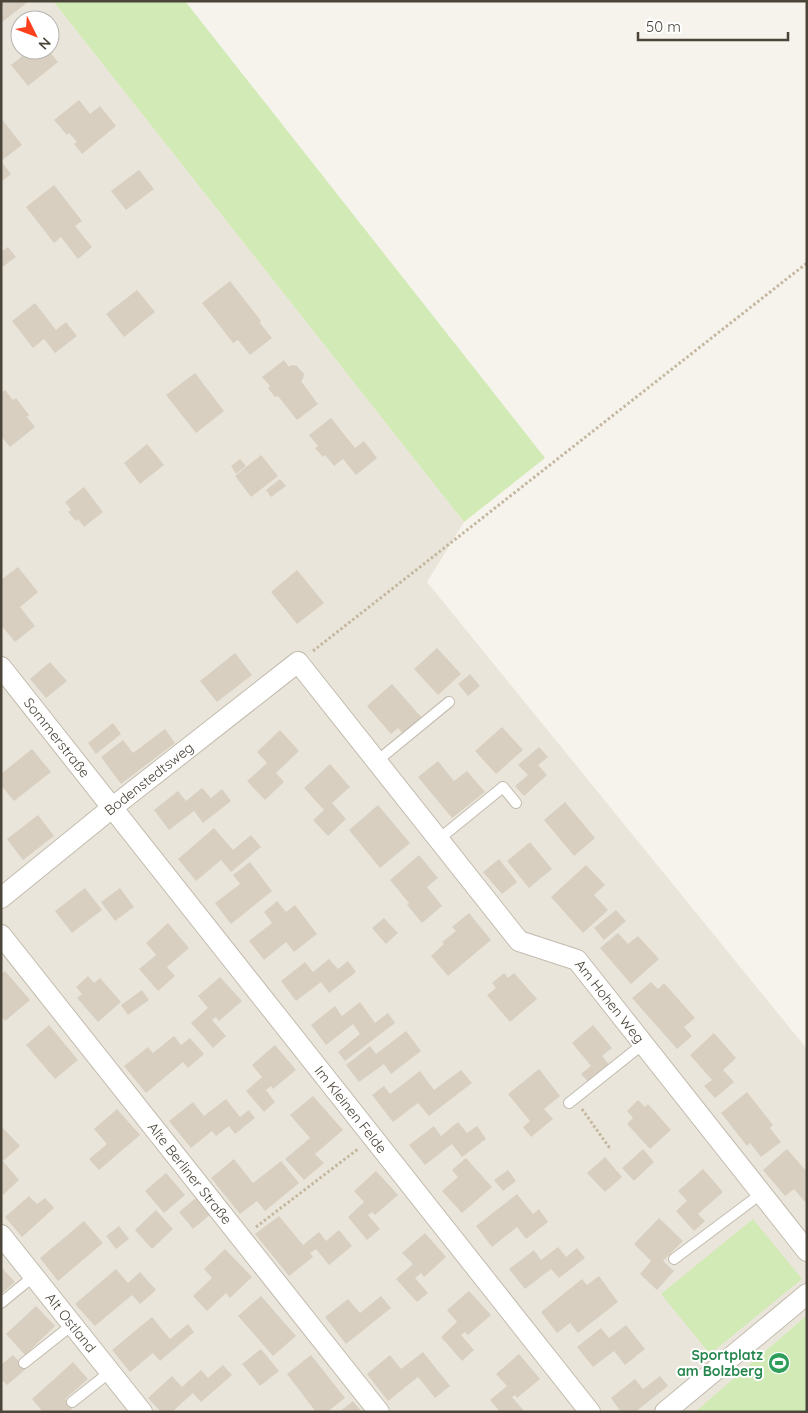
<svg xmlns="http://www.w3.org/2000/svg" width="808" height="1413" font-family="Quicksand,sans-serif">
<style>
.residential{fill:#eae5da;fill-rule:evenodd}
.green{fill:#d2eab5}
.building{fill:#d8cfc1}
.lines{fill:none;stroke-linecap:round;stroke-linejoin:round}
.lane-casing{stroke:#c2bbae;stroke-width:12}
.street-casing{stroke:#c2bbae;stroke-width:22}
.path{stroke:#c4b79f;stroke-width:3;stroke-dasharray:2.5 2.5;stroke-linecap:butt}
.lane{stroke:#fff;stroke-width:10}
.street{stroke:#fff;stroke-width:20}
.labels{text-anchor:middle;stroke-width:4;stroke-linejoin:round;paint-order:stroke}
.street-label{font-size:14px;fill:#4b4439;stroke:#fff}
.leisure-label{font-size:14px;font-weight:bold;fill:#27864d;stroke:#fff;text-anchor:end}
</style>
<rect width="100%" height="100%" fill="#f6f3ec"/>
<!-- residential -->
<path class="residential" d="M1,1H53L464,522L427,582L807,1049V1315L695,1412H1ZM20,20H50V50H20Z"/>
<!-- green -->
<g class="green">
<path d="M53,1H185L545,458L464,522Z"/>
<path d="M753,1219L802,1279L710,1354L661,1294Z"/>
<path d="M807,1315V1412H695Z"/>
</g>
<!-- building -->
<g class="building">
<path d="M1,1H29L1,23Z"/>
<path d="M30,50H48L58,62L28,86L11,65Z"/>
<path d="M79,100L90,114L100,106L116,126L82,154L74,144L77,142L69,133L67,135L54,120Z"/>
<path d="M1,118L22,145L1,161Z"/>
<path d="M1,161L11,174L1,182Z"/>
<path d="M139,170L154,189L126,210L111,191Z"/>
<path d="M54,185L82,221L75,226L92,247L78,259L61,237L54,243L26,207Z"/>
<path d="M8,247L16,257L1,268V252Z"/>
<path d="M230,281L261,321L260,323L272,338L250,355L238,340L233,343L202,303Z"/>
<path d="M137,290L155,312L124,337L106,314Z"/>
<path d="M35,303L56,330L66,322L77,336L55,353L44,339L33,348L12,321Z"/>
<path d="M284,360L289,367L292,365L297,366L304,374L303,379L301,381L318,404L297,420L278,396L275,397L268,388L270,386L262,377Z"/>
<path d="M195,373L224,411L196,433L166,395Z"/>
<path d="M5,390L13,400L16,398L29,415L27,417L35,427L10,447L1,436V393Z"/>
<path d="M331,418L355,448L364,441L377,458L356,475L343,459L334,466L325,455L323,457L315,448L318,446L309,435Z"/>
<path d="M147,444L164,465L140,484L124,463Z"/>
<path d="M261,455L278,476L251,497L235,476Z"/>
<path d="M240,459L246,466L236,474L231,466Z"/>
<path d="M280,479L286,486L271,497L266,490Z"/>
<path d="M84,487L103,512L84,527L78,519L76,521L68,512L71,510L65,502Z"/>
<path d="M18,567L38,592L20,607L35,626L15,642L1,625V580Z"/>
<path d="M297,570L324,603L297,624L271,592Z"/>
<path d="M437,648L461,674L438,695L414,669Z"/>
<path d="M235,653L252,675L217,702L200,681Z"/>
<path d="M50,662L67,681L46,698L30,679Z"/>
<path d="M470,674L480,686L468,696L458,684Z"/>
<path d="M392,684L422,718L403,734L398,728L391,734L367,706Z"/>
<path d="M113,723L121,734L96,754L88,743Z"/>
<path d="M502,727L523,750L496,774L475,751Z"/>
<path d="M165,729L175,743L121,784L101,757L123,740L133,753Z"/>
<path d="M280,730L299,751L276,773L284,782L265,800L247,781L267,763L257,752Z"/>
<path d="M539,747L548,757L538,765L547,775L524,796L515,786L528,775L518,765Z"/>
<path d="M32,749L51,772L14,801L1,785V774Z"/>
<path d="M438,761L454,781L467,771L485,792L452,818L418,777Z"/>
<path d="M330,764L350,787L332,803L346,819L328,836L313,820L324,810L304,788Z"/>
<path d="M202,788L211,798L222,789L231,801L203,823L194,811L169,830L154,810L178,791L186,801Z"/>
<path d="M565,802L595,838L574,856L544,820Z"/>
<path d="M378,805L410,843L380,868L349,830Z"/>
<path d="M38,815L54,836L23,860L7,839Z"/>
<path d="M214,828L233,850L251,835L261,847L231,872L221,860L196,881L178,859Z"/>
<path d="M530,842L552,869L529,888L507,861Z"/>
<path d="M419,855L438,878L427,887L442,906L422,923L407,905L409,903L390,880Z"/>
<path d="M499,859L517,882L502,894L483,872Z"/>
<path d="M250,862L272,891L231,924L215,903L240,884L233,875Z"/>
<path d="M586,865L605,885L594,895L608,910L583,933L551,897Z"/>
<path d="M85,888L102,910L72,933L55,911Z"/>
<path d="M120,888L134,907L115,921L101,902Z"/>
<path d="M277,901L286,912L295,905L317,934L294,952L286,942L264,960L249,941L272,923L264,912Z"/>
<path d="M616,910L626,921L604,940L594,928Z"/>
<path d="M469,913L491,940L448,976L431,956L444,944L442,942L456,931L452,927Z"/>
<path d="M384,918L398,933L386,944L372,928Z"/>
<path d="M168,923L189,948L167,967L175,976L158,991L139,969L156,955L146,943Z"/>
<path d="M618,933L628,944L638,936L659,959L631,984L600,948Z"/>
<path d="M329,959L338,969L348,961L356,972L329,993L321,982L296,1001L281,981L305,962L313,972Z"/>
<path d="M5,971L30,1000L5,1021L2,1017L1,1018V974Z"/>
<path d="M504,973L508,978L514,973L537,999L510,1022L487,995L496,988L492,983Z"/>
<path d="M88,976L94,983L100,978L121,1002L98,1022L77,998L82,994L76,987Z"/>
<path d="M220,977L242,1001L219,1021L216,1017L212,1020L226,1036L213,1048L191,1023L208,1008L198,996Z"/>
<path d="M651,982L658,989L664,983L695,1018L684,1027L692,1036L677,1049L632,998Z"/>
<path d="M142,990L149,1000L128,1015L121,1005Z"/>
<path d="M360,1002L375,1023L388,1013L395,1023L345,1061L338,1052L360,1034L353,1024L326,1045L311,1025L335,1006L342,1016Z"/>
<path d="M49,1025L78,1060L55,1079L26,1045Z"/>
<path d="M593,1025L612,1048L602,1056L610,1066L589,1083L581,1074L591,1066L572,1043Z"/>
<path d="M406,1031L421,1051L391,1074L384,1064L359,1082L346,1065L370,1046L376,1054Z"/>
<path d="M714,1033L736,1058L723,1070L734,1082L715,1098L704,1086L712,1080L690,1055Z"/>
<path d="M174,1036L181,1045L190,1038L204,1054L188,1068L183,1062L146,1093L124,1066L148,1047L153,1053Z"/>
<path d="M275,1045L296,1070L273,1089L271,1086L266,1090L275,1102L264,1112L246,1091L262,1077L252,1065Z"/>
<path d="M539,1069L560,1096L544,1109L553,1119L531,1137L523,1127L530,1121L508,1094Z"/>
<path d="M461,1070L472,1083L429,1116L418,1103L393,1122L372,1095L384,1086L390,1094L420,1071L434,1090Z"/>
<path d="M747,1092L773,1125L770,1128L781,1142L761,1157L750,1143L747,1146L721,1113Z"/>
<path d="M313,1096L343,1130L315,1154L324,1163L304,1180L285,1159L310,1138L290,1115Z"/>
<path d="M226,1099L240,1117L249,1110L255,1118L235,1134L229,1126L216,1136L212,1131L191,1148L169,1121L193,1102L204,1116Z"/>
<path d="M638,1100L645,1107L648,1104L671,1130L650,1149L627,1124L633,1118L627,1111Z"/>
<path d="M117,1109L140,1135L99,1170L89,1159L107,1144L94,1129Z"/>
<path d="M458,1122L467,1133L477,1126L486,1139L462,1157L452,1144L425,1165L409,1145L434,1126L441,1136Z"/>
<path d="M1,1126L20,1146L3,1161L19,1180L3,1195L1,1193Z"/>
<path d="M643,1149L654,1162L634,1181L622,1168Z"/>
<path d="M787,1149L807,1172V1200L805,1202L794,1189L785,1196L763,1170Z"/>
<path d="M605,1157L622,1177L605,1192L587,1173Z"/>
<path d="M466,1158L492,1187L462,1213L442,1191L458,1177L452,1170Z"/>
<path d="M234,1159L253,1183L281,1161L299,1183L265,1211L257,1201L240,1214L211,1178Z"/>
<path d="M703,1169L723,1192L698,1214L705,1221L694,1231L676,1211L687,1201L678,1191Z"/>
<path d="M508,1170L516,1181L503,1191L494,1180Z"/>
<path d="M376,1171L398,1195L375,1215L372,1212L368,1215L380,1229L367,1240L348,1217L364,1202L354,1191Z"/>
<path d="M166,1173L185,1195L164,1213L145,1191Z"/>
<path d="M517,1194L533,1214L539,1209L548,1222L526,1239L517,1227L492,1247L476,1226Z"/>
<path d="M29,1196L37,1204L45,1198L54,1208L22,1237L5,1217Z"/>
<path d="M197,1197L211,1214L193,1229L179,1212Z"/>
<path d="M156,1210L173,1229L152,1249L135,1230Z"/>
<path d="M279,1216L303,1245L319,1232L326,1241L339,1230L352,1246L329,1265L316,1249L310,1253L313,1257L289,1276L255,1234Z"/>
<path d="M659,1218L683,1241L663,1261L674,1271L657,1290L640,1274L651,1261L634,1244Z"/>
<path d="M84,1221L103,1243L58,1281L40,1258Z"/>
<path d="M119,1226L129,1239L116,1249L106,1236Z"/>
<path d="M425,1233L446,1257L424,1277L421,1273L415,1278L428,1293L417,1302L396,1279L413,1264L402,1253Z"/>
<path d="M558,1247L566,1257L577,1248L585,1258L559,1278L551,1269L525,1289L509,1269L534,1250L541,1260Z"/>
<path d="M225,1249L252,1277L230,1298L226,1293L207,1311L193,1296L212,1278L204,1269Z"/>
<path d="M1,1267L15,1282L1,1294Z"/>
<path d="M116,1269L128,1283L140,1272L156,1290L140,1304L132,1295L95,1326L75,1304Z"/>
<path d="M599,1276L618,1302L578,1333L570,1323L557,1333L541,1312L582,1279L587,1285Z"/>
<path d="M469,1291L491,1315L468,1335L465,1332L461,1335L474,1350L462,1361L441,1337L457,1322L447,1310Z"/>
<path d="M261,1296L296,1336L273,1356L238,1316Z"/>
<path d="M381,1296L391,1308L346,1344L325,1317L348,1299L360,1313Z"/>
<path d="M36,1306L55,1326L25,1355L6,1334Z"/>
<path d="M152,1317L170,1339L188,1324L194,1332L160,1361L153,1353L130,1372L112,1350Z"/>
<path d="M626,1325L645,1349L625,1365L614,1351L593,1367L577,1347L601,1328L609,1338Z"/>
<path d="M261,1349L279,1371L260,1386L242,1364Z"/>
<path d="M423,1352L450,1386L435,1398L418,1377L388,1401L367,1374L390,1355L401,1369Z"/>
<path d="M519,1354L540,1379L517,1398L515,1395L512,1397L525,1412H500L490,1400L507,1386L496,1374Z"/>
<path d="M13,1355L26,1369L7,1385L1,1379V1365Z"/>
<path d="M311,1355L345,1398L327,1412H316L287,1374Z"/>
<path d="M73,1362L88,1379L65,1399L73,1408L69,1412H43L32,1399Z"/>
<path d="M223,1365L232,1375L201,1402L193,1393L172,1412H161L148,1398L172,1376L182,1387L201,1370L208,1378Z"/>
<path d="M660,1376L668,1386L635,1412H621L611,1398L635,1379L643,1389Z"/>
<path d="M353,1401L362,1412H339Z"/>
</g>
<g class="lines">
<!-- lane casing -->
<g class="lane-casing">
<g id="lane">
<path d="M377,761L449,702"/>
<path d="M439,839L503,787L516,803"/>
<path d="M569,1103L643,1044"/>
<path d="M674,1259L762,1193"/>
<path d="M1,1303L34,1276"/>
<path d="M24,1363L72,1325"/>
<path d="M72,1402L110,1372"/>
</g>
</g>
<!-- street casing -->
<g class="street-casing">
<g id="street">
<path id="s1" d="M1,667L590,1412"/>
<path id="s2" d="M1,898L113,807L298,662L519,941L577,960L807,1251"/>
<path id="s3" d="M1,935L379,1412"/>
<path id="s4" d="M1,1235L142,1412"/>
<path d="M665,1412L807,1294"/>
</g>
</g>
<!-- path -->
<g class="path">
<path d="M313,651L807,263"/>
<path d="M582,1109L611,1150"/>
<path d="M256,1227L358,1149"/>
</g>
<!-- lane -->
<use href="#lane" class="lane"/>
<!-- street -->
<use href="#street" class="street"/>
</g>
<!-- icons -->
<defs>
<g id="stadium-disc" transform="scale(1.125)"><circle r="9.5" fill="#2e9e5b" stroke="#fff"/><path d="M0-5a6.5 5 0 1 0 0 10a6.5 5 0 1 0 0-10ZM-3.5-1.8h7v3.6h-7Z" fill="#fff"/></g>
</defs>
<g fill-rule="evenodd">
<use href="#stadium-disc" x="779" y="1363"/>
</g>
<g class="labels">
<!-- street labels -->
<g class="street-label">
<text dy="5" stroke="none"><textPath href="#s1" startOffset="90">Sommerstraße</textPath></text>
<text dy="5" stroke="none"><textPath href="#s2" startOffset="190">Bodenstedtsweg</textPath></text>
<text dy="5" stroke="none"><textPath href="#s2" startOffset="849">Am Hohen Weg</textPath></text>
<text dy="5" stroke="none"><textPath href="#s1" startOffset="564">Im Kleinen Felde</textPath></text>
<text dy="5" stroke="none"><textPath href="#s3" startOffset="304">Alte Berliner Straße</textPath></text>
<text dy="5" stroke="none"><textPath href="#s4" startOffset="112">Alt Ostland</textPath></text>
</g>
<!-- leisure labels -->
<g class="leisure-label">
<text x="763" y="1360">Sportplatz<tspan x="763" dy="16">am Bolzberg</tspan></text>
</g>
</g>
<!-- border -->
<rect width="808" height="1413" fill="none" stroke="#4b4439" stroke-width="5"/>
<!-- north arrow -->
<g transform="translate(35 35) rotate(132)"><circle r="24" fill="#ffffff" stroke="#b7b4b0"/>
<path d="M0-4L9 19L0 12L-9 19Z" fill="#fc3f1d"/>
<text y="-8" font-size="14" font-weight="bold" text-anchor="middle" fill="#4b4439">N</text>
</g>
<!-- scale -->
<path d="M638 32v8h150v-8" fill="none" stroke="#4b4439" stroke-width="2.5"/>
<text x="646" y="32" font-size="15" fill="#4b4439" stroke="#ffffff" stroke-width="4" paint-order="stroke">50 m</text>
</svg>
